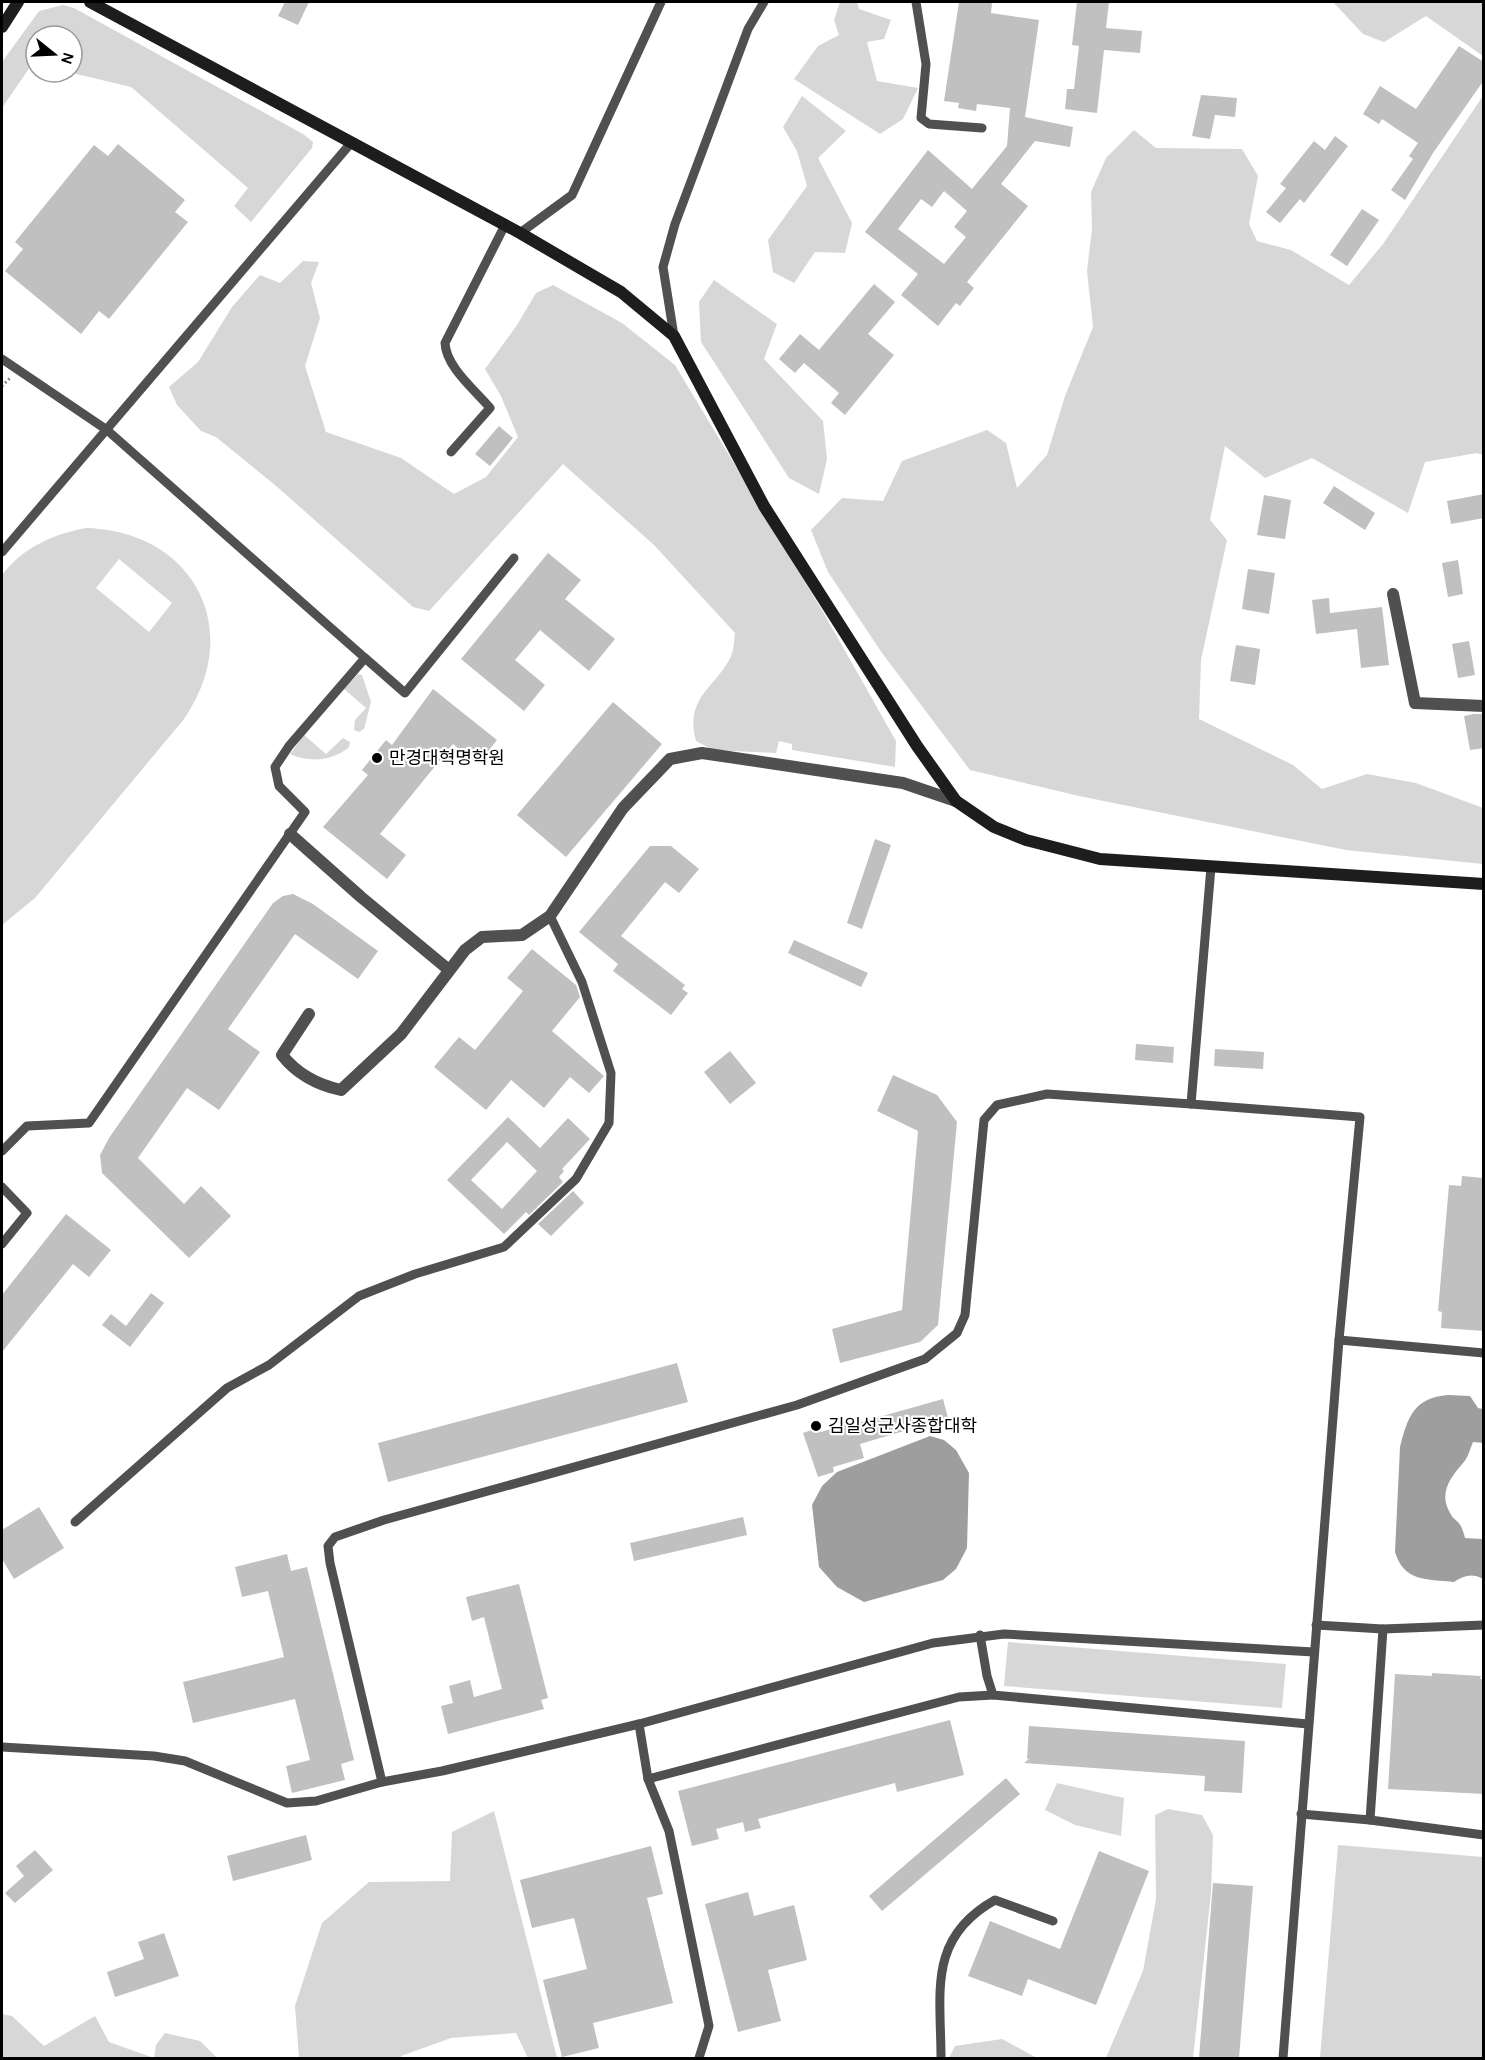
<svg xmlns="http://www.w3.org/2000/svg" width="1485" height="2060" font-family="Karla,'Noto Sans KR',sans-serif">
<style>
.green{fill:#d7d7d7;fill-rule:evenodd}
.water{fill:#9e9e9e}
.building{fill:#c0c0c0;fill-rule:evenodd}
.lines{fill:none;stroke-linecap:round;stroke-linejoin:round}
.path{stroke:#727272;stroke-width:3;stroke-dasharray:1.5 3;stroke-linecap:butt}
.lane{stroke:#505050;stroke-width:9}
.street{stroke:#505050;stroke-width:12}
.secondary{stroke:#1d1d1d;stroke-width:12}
.poi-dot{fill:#000;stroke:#fff;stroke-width:2}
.labels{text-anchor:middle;stroke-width:4.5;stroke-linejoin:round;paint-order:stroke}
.poi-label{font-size:18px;fill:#000;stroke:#fff;text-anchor:start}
</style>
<rect width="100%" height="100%" fill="#fff"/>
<!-- green -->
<g class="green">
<path d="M840,2H857L859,9L891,20L884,39L867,42L877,81L918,88L903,119L880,134L794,79L818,46L839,35L834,20Z"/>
<path d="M1333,2H1483V56L1426,16L1384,42L1363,34Z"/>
<path d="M63,5L74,8L303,134L313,142L312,148L251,222L234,206L248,188L131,87L68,72H72V36H36V64H32L2,108V62L39,11Z"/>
<path d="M802,96L846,131L818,158L852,223L845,253L815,252L794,283L773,272L768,240L807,186L797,151L783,127Z"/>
<path d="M1483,96V455L1477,453L1425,462L1408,513L1312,458L1265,478L1225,446L1210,520L1227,540L1201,660L1199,719L1293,765L1322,789L1367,774L1416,783L1483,808V864L1346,850L1079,796L970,770L882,653L828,572L811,530L842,498L883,501L902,461L987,430L1006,443L1017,488L1047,455L1065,396L1093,327L1087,271L1092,229L1091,192L1106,158L1134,130L1156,148L1242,149L1258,176L1249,224L1257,241L1291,250L1349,285L1383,244Z"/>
<path d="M303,261L319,262L311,283L320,318L305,366L326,432L401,458L454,494L486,477L518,437L501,396L485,369L517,325L536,293L553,285L622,323L675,365L823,612L896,741L895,767L792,750V744L779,741L776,753L713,750L696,741C684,697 716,688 731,656C734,650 734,640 735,633L654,545L563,464L429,611L413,607L275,485L216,437L201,431L177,405L169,387L198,362L232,307L260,275L280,283Z"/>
<path d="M714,280L777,324L764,359L823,421L827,459L819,494L789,478L701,342L699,302Z"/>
<path d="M86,528C193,531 246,629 184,719L35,898L2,925V575C24,547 51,535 86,528ZM119,559L172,603L149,632L96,588Z"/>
<path d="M358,674L362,675L371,702L364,729L359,732L354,730L355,720L366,708L344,689Z"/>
<path d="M304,735L326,754L343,738L350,742L349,747C333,761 309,763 290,754Z"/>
<path d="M1008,1642L1286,1664L1282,1708L1004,1686Z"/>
<path d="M1057,1783L1124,1798L1121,1836L1075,1825L1045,1810Z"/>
<path d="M1168,1809L1202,1815L1213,1835L1211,1893L1193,2058H1106L1143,1971L1156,1899L1155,1815Z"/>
<path d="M494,1811L557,2058H528L516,2033L451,2038L401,2056V2058H299L295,2006L322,1923L369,1882L450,1881L452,1832Z"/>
<path d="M1338,1845L1483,1857V2058H1320Z"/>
<path d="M2,2014L12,2016L44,2046L95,2016L109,2042L154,2058L156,2045L165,2033L200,2041L217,2058H2Z"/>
<path d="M1002,2039L1037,2058H949L955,2046Z"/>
</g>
<!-- water -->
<g class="water">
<path d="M1448,1395L1470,1396L1478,1408L1483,1409V1443L1473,1442C1470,1449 1468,1458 1463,1463C1451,1477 1439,1492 1449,1511C1455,1524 1460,1517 1465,1538L1483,1539V1536V1579C1473,1573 1464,1575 1454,1582C1427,1579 1404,1582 1395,1552L1400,1447C1408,1416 1414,1398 1448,1395Z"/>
<path d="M930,1436L944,1440L956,1450L969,1473L967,1548L956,1569L943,1580L864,1602L837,1587L819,1567L812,1505L822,1486L837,1472Z"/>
</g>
<!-- building -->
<g class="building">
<path d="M285,2H309L298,25L278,16Z"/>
<path d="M959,2L992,3L991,13L1039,20L1025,117L1073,127L1070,147L1035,141L1001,184L1028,206L967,282L974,288L960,306L956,303L938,326L901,295L918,274L865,232L928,150L972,189L1007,146L1010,108L977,104L976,111L958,108L959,103L944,101ZM944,191L967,211L954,227L966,237L944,264L898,229L921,199L932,207Z"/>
<path d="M1077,2H1109L1106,28L1142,31L1140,53L1104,50L1097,113L1065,109L1067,89H1074L1079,46L1072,45Z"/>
<path d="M1459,46L1484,62V80L1433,153L1405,200L1391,190L1413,159L1409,156L1418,143L1382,119L1379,124L1363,114L1380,86L1416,109Z"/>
<path d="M1201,95L1237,98L1235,117L1215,115L1210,139L1192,136Z"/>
<path d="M1335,136L1348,146L1304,203L1300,199L1280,223L1266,212L1286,188L1280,184L1314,141L1325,150Z"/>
<path d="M118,144L185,200L175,212L188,222L109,319L99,311L81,334L5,271L23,249L15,242L94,145L108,156Z"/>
<path d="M1362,209L1379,220L1347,266L1330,255Z"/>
<path d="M874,284L895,302L868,334L894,355L845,415L831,403L839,393L804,363L795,373L779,359L800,334L819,350Z"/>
<path d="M499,426L513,438L490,466L475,454Z"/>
<path d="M1334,486L1375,513L1365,530L1323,503Z"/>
<path d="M1484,494V518L1451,524L1447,501Z"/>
<path d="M1264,495L1291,500L1285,539L1257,535Z"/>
<path d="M548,553L581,580L565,599L615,639L589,671L540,630L515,660L545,685L524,711L461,659Z"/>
<path d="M1458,560L1463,594L1448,597L1442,563Z"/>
<path d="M1248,569L1275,573L1269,614L1242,609Z"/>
<path d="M1329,598L1330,613L1382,607L1389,665L1361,668L1357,629L1316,634L1312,600Z"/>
<path d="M1469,641L1475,675L1458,678L1452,644Z"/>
<path d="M1236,645L1260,649L1255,685L1230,681Z"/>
<path d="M433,689L497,740L478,764L453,744L380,834L406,855L387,879L323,827L368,775L362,770L386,740L392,745Z"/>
<path d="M613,702L662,744L566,857L517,815Z"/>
<path d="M1474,714H1484V748L1470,750L1464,716Z"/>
<path d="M875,839L891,845L862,929L847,923Z"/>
<path d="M650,846H671L699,869L679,893L665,882L621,936L685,985L682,989L688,993L671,1015L613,971L618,964L579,932Z"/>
<path d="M293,894L313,904L378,951L358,979L295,934L228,1029L260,1052L219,1110L187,1088L138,1158L184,1204L201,1186L231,1216L189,1258L102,1173L100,1155L109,1138L273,903L283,896Z"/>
<path d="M794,940L868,973L861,987L788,953Z"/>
<path d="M532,949L576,985L580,997L552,1031L604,1076L589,1093L570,1077L544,1108L511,1080L486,1110L434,1067L459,1037L475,1050L523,991L507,978Z"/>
<path d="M1136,1044L1174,1047L1173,1063L1135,1060Z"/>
<path d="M1215,1049L1264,1052L1263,1069L1214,1066Z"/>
<path d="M730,1051L756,1083L730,1104L704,1072Z"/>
<path d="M893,1075L937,1095L957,1122L938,1325L920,1342L840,1363L832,1329L902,1310L918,1131L877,1111Z"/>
<path d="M508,1117L540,1148L568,1118L590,1139L562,1169L564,1171L559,1177L563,1182L529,1215L526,1212L504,1234L447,1180ZM507,1142L537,1171L502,1209L471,1180Z"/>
<path d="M1462,1176L1484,1178V1331L1441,1328L1442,1312L1438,1311L1449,1185L1461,1186Z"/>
<path d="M573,1191L584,1203L551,1236L538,1224Z"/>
<path d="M66,1214L111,1250L89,1277L73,1264L2,1352V1295Z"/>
<path d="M151,1293L164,1303L130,1347L102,1325L111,1314L126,1326Z"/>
<path d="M677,1363L688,1402L388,1482L378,1443Z"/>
<path d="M943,1399L948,1418L860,1444L864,1458L833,1467L834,1472L818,1477L803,1433L820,1427L821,1432L854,1422V1424Z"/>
<path d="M39,1507L64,1548L14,1579L2,1559V1530Z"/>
<path d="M743,1517L747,1535L634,1561L630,1543Z"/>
<path d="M287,1554L291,1571L307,1567L354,1760L341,1764L345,1780L292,1793L286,1766L310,1760L295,1699L193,1723L183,1682L284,1657L268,1591L242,1597L235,1567Z"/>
<path d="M519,1584L548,1698L541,1700L544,1709L448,1734L441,1706L453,1703L449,1686L470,1680L474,1697L502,1689L484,1617L472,1621L466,1597Z"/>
<path d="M1432,1673L1481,1676L1480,1679H1484V1794L1388,1789L1395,1674L1432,1676Z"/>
<path d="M950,1720L964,1775L897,1792L895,1783L758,1819L761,1828L745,1832L743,1822L716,1829L719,1839L692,1846L678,1791Z"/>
<path d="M1029,1726L1245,1741L1242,1793L1204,1791L1205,1776L1024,1763L1030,1758L1027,1759Z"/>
<path d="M1006,1778L1020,1794L882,1911L869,1896Z"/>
<path d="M306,1835L312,1860L233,1881L227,1856Z"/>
<path d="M651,1846L663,1894L647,1898L673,2003L593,2023L599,2048L562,2057L543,1980L587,1969L574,1918L532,1928L520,1880Z"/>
<path d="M35,1850L53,1870L15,1903L5,1893L24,1876L16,1866Z"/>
<path d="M1099,1851L1149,1871L1096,2005L1028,1979L1022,1996L968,1976L990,1921L1060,1949Z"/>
<path d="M1213,1883L1253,1886L1239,2058H1199Z"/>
<path d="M748,1892L754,1916L794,1905L807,1960L768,1970L781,2021L738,2032L705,1904Z"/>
<path d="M164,1933L179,1976L115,1997L107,1972L144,1959L138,1942Z"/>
</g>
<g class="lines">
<!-- path -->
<path class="path" d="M2,386L10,378"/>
<!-- lane -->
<g class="lane">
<path d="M916,2L926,64L921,118L929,124L982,128"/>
<path d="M520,233L572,195L661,2"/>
<path d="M674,336L663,267L675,224L748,29L764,2"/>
<path d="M2,359L107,430L365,658"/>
<path d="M451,452L490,408C475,390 446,367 445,343L505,225"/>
<path d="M2,552L351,143"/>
<path d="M1211,867L1191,1104L1360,1117L1339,1340L1283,2058"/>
<path d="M2,1151L27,1126L89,1123L305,812L279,786L275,767L289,746L365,658L405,693L514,558"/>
<path d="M2,1187L27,1213L2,1244"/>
<path d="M1339,1340L1484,1353"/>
<path d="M75,1522L227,1388L269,1365L359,1296L415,1274L504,1247L576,1179L609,1123L611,1073L582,982L550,916"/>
<path d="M1316,1625L1383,1629L1370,1820"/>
<path d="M1383,1629L1484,1625"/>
<path d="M980,1635L987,1676L993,1695L1308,1724"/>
<path d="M639,1724L648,1779L669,1831L709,2026L699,2058"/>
<path d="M2,1747L154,1756L185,1761L287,1803L316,1801L382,1782L442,1771L639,1724L933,1643L1004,1634L1314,1652"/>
<path d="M648,1779L959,1697L993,1695"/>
<path d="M382,1782L330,1563L328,1546L335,1537L384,1520L797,1405L925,1359L957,1333L965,1315L984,1120L997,1105L1047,1094L1191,1104"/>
<path d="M1301,1814L1370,1820L1484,1835"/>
<path d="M941,2058C941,1993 927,1938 995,1900L1053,1921"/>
</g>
<!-- street -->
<g class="street">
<path d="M1393,594L1415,703L1484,706"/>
<path d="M290,834L361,897L449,970"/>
<path d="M309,1014L282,1055C297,1074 318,1085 341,1090L401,1034L465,950L482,937L522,935L550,916L623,808L670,759L702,753L903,783L956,801"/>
</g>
<!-- secondary -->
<g class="secondary">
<path d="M90,2L520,233L621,292L674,336L764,506L917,746L956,801L994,827L1026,840L1100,859L1484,884"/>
<path d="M2,27L18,2"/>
</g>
</g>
<!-- markers -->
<g class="poi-dot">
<circle cx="377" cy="758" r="6"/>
<circle cx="816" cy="1426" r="6"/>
</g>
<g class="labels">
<!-- poi labels -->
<g class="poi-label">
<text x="389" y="764">만경대혁명학원</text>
<text x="828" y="1432">김일성군사종합대학</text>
</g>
</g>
<!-- border -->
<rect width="1485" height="2060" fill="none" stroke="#000000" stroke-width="6"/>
<!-- north arrow -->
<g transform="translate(54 54) rotate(108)"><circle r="28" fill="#ffffff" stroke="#999999" stroke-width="1.5"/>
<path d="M0-4.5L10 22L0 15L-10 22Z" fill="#000000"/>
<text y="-9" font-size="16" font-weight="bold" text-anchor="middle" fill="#000000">N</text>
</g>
</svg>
